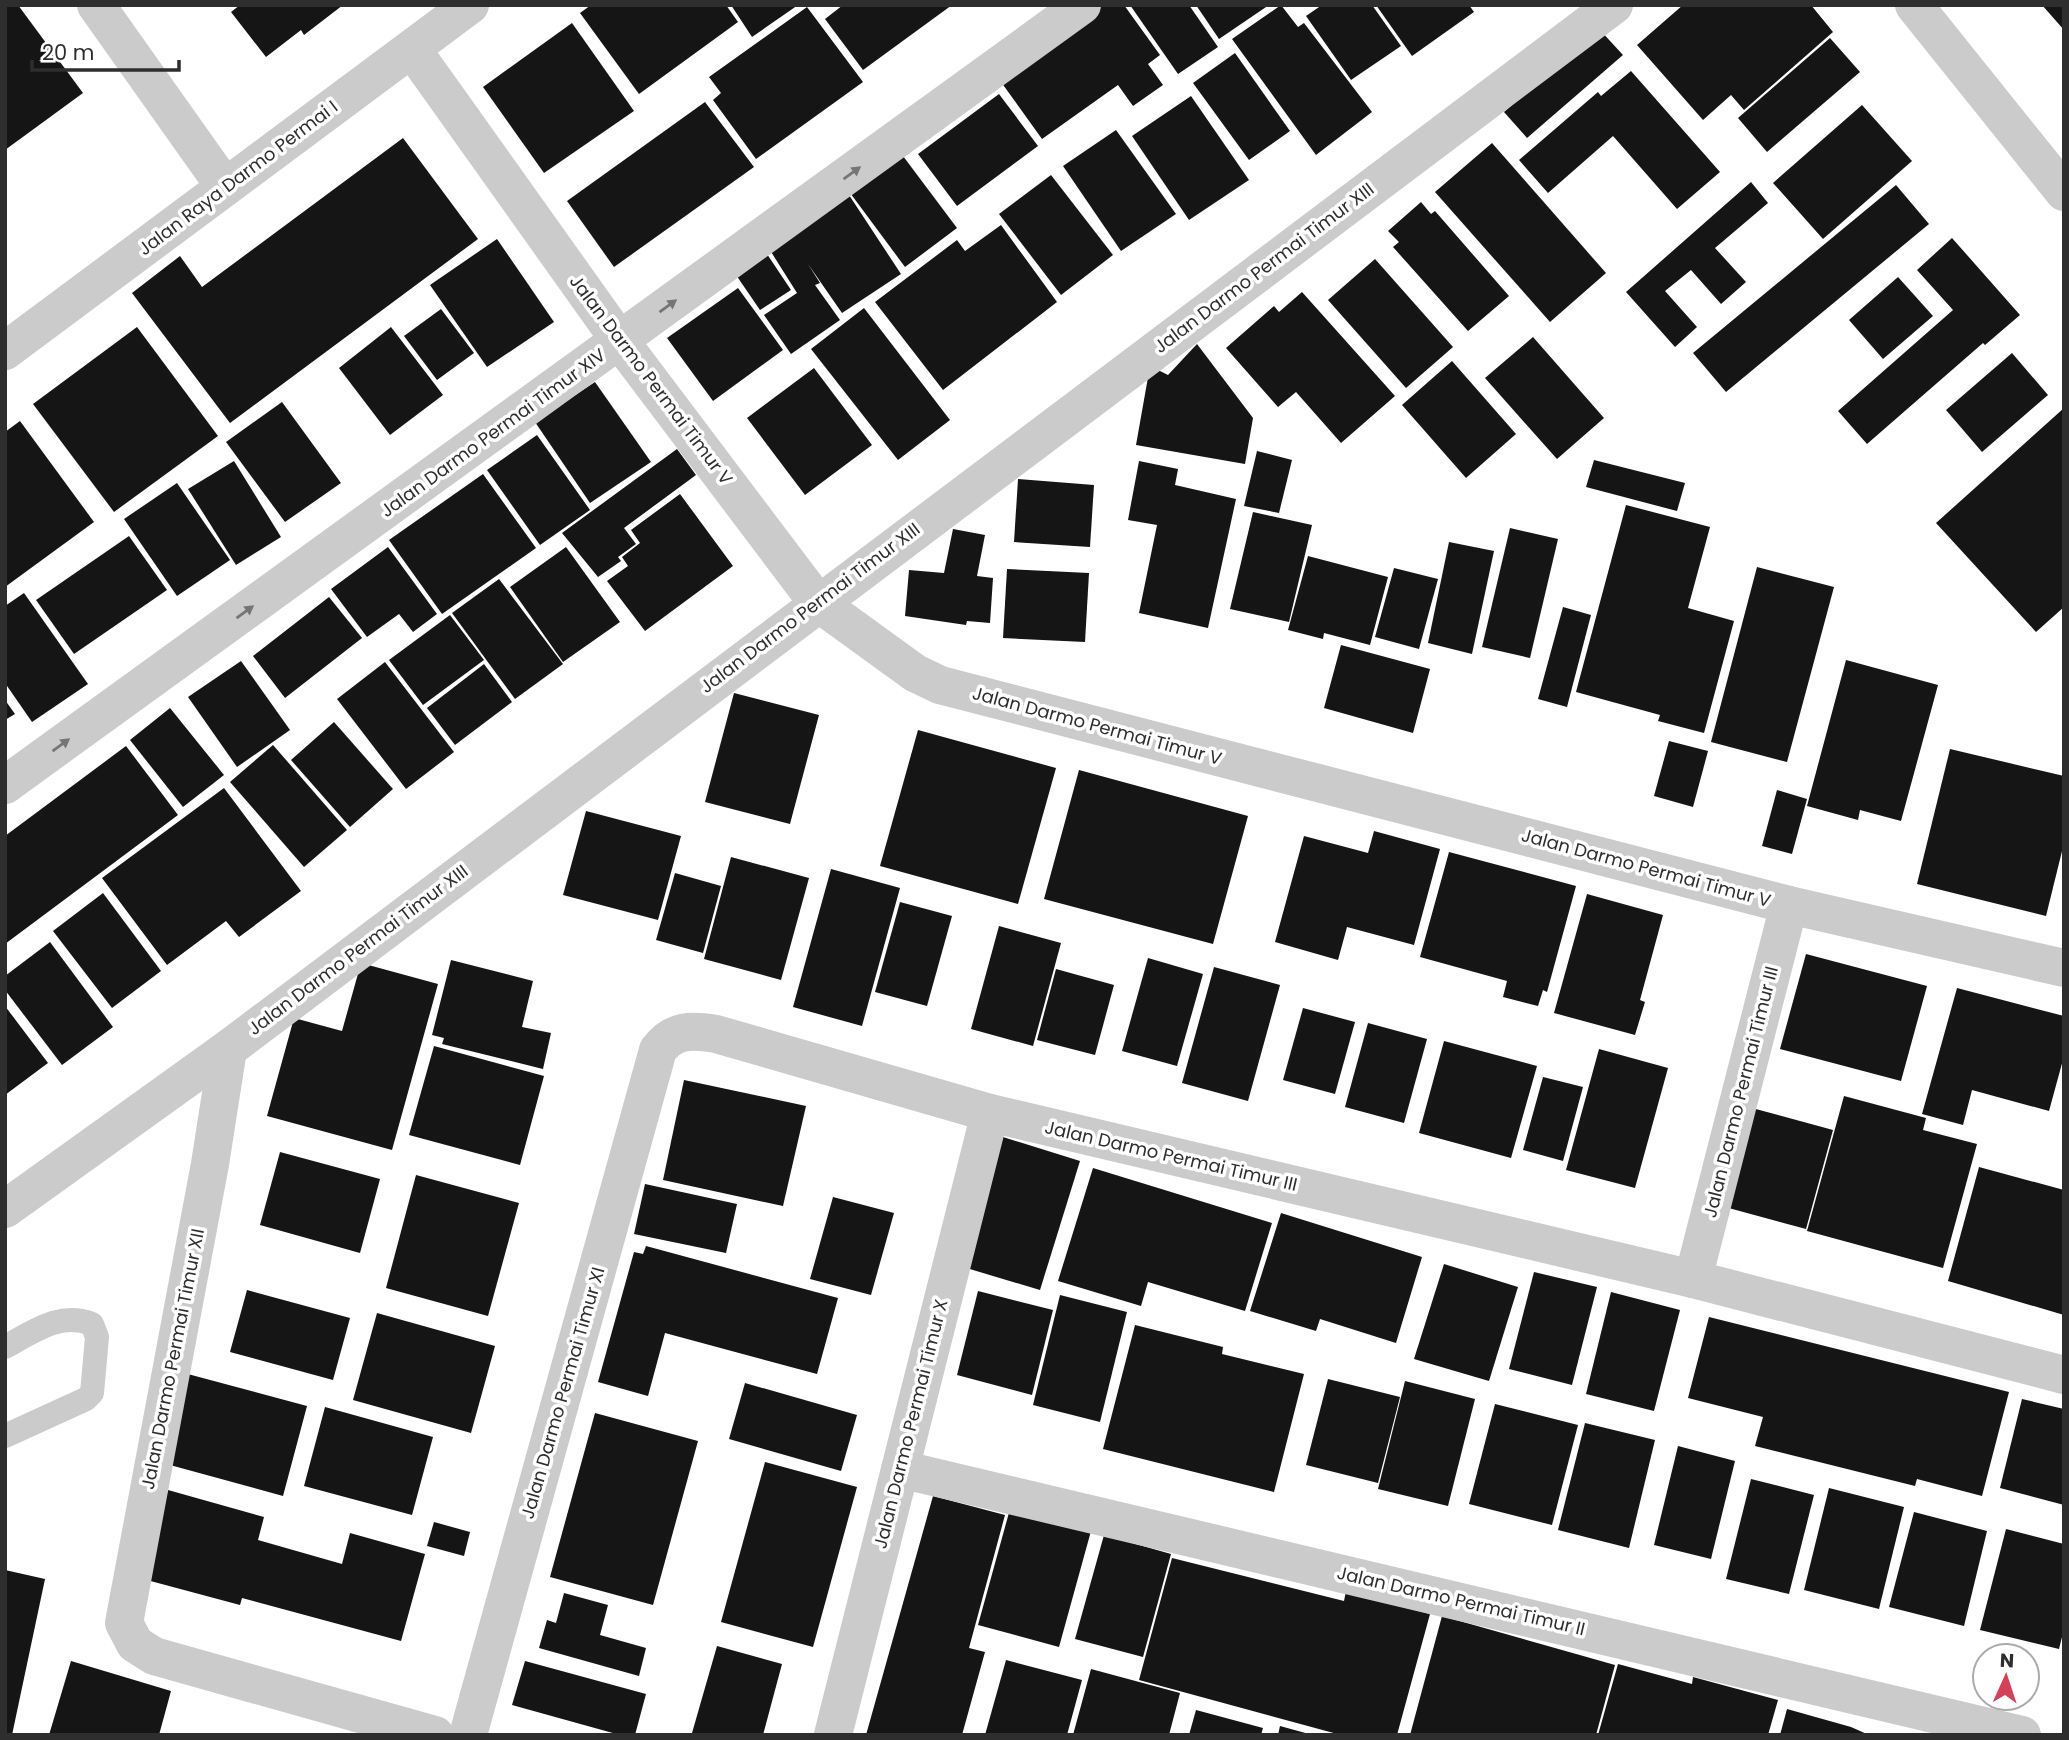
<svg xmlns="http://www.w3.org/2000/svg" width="2069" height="1740" font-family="Poppins,sans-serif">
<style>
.building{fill:#151515}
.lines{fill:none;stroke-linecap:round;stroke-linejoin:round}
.service{stroke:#cbcbcb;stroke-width:24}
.minor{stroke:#cbcbcb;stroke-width:38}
.tertiary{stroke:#cbcbcb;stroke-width:38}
.oneway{fill:#757575}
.labels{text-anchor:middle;stroke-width:7;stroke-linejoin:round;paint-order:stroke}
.street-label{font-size:18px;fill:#2e2e2e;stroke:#fff}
</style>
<rect width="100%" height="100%" fill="#fff"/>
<!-- building -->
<g class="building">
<path d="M5,5H18L83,93L5,150Z"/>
<path d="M240,5H343L304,35L301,30L266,57L231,12Z"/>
<path d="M591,5H726L738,22L639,94L580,13Z"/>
<path d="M731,5H798L752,37Z"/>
<path d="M843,5H952L863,70L825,19Z"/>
<path d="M1093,5H1124L1160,55L1148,64L1163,85L1133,106L1118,85L1042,139L996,75Z"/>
<path d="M1130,5H1189L1218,47L1178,74Z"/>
<path d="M1196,5H1269L1219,39Z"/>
<path d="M1281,5L1298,27L1304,23L1372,112L1316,155L1232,39Z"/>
<path d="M1322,5H1372L1401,46L1351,80L1306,16Z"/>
<path d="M1376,5H1469L1474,12L1412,56Z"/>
<path d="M1683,5H1811L1833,32L1744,110L1731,95L1703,120L1637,45Z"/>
<path d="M2042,5H2064V30Z"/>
<path d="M807,7L863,82L756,159L713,100L721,93L709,77Z"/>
<path d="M572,23L634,111L544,173L483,87Z"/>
<path d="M1599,29L1623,55L1527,138L1504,112Z"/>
<path d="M1830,38L1860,72L1767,152L1738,118Z"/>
<path d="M1235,53L1290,131L1249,160L1193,83Z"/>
<path d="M1631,71L1720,172L1677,209L1613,136L1548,193L1519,160L1598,92L1601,96Z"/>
<path d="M999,94L1038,146L957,206L918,154Z"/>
<path d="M1191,96L1249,180L1189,220L1132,136Z"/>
<path d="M705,102L754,167L614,267L567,201Z"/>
<path d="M1862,105L1912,161L1823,239L1773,183Z"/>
<path d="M1116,130L1176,214L1121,251L1063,166Z"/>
<path d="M403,138L478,239L230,423L132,293L180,256L202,287Z"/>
<path d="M1492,143L1606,273L1550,322L1435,192Z"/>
<path d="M894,144L957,228L905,267L842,182Z"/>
<path d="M1051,175L1113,255L1061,295L999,214Z"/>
<path d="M1751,182L1768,203L1715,248L1746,282L1721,304L1691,270L1665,291L1697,327L1675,347L1626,292Z"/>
<path d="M1896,185L1929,224L1726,392L1693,353Z"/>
<path d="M849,195L901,274L842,313L808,264L820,283L815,285L840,320L791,354L764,315L797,293L768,247Z"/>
<path d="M1421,202L1431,214L1435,211L1509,296L1468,331L1393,247L1399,242L1388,231Z"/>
<path d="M1001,225L1057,302L943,390L875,302L957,240L965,251Z"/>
<path d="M1952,238L2020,315L1985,345L1983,343L1867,444L1838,411L1953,310L1917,270Z"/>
<path d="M497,239L554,322L487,367L430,285Z"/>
<path d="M765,251L791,290L760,310L734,272Z"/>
<path d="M1375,259L1453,347L1406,388L1328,300Z"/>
<path d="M1898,277L1933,316L1883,359L1849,320Z"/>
<path d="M738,288L783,350L713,401L667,338Z"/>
<path d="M1302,292L1395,396L1341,443L1296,392L1278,407L1226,348L1274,306L1279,312Z"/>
<path d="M864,308L950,420L898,460L811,349Z"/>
<path d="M441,309L474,353L437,380L404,336Z"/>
<path d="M137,327L218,436L114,512L33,404Z"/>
<path d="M391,327L443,395L390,435L339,368Z"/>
<path d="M1533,337L1604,418L1557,459L1485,378Z"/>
<path d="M1197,344L1253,418L1245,464L1136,445L1150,366L1168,375Z"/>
<path d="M2012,353L2048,395L1982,452L1946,410Z"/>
<path d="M1452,361L1516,434L1466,478L1402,405Z"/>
<path d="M814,368L872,445L805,495L747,418Z"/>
<path d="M595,382L651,462L590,503L535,422Z"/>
<path d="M282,402L341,483L285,522L226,442Z"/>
<path d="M2064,408V607L2036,632L1936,523Z"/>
<path d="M20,421L94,522L5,587V432Z"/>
<path d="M537,435L590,510L540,545L487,470Z"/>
<path d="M677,449L696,475L624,528L636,544L618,557L621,561L598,577L562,533Z"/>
<path d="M1257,451L1292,460L1279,513L1244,506Z"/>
<path d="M1594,460L1685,483L1677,511L1586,487Z"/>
<path d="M234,461L281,537L236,565L188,489Z"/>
<path d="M1139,461L1178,469L1175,485L1236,499L1208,628L1139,613L1157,525L1128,520Z"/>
<path d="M483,474L536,548L442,614L389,540Z"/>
<path d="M1018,479L1094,485L1090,547L1014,542Z"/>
<path d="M177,483L230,560L177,596L124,519Z"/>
<path d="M680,494L733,566L645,631L607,581L628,566L622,557L640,543L631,530Z"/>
<path d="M1626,505L1710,527L1688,608L1734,621L1704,733L1658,721L1660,715L1576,692Z"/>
<path d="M1253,512L1312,525L1289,622L1230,609Z"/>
<path d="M1510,528L1558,539L1530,658L1482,647Z"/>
<path d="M953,529L985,535L977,576L993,578L990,623L967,621L966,625L905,616L909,570L944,573Z"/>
<path d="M129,536L167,590L74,654L36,600Z"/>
<path d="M1449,542L1494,551L1472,654L1428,643Z"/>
<path d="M388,547L437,614L413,632L399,614L367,637L331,589Z"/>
<path d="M566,547L620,622L563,662L510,587Z"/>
<path d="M1308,556L1388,577L1370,645L1324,633L1323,639L1288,630Z"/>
<path d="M1757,567L1834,587L1787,762L1711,742Z"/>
<path d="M1394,568L1438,579L1419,649L1375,637Z"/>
<path d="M1007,569L1089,573L1085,642L1003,638Z"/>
<path d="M499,579L563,664L515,699L452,613Z"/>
<path d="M24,593L88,684L32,722L5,683V606Z"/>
<path d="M329,597L362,638L285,698L253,656Z"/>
<path d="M1563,607L1591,615L1567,707L1538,699Z"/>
<path d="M450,615L484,660L423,705L389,660Z"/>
<path d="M1341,645L1430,669L1413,733L1324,708Z"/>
<path d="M1846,660L1938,685L1901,821L1860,810L1858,820L1807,806Z"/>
<path d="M241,661L290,730L237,767L188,697Z"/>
<path d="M385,662L454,752L406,789L337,699Z"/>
<path d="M484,664L512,702L455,745L427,708Z"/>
<path d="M734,693L819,715L790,824L705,802Z"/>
<path d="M5,700L15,714L5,720Z"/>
<path d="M170,708L224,775L183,807L130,740Z"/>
<path d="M334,722L393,789L350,827L291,760Z"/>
<path d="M918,730L1056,768L1018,904L880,866Z"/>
<path d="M1669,741L1708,751L1693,807L1654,796Z"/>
<path d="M273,745L347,830L304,867L230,782Z"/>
<path d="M126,746L178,815L5,944V836Z"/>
<path d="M1950,749L2064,776V843L2046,916L1917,884Z"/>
<path d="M1079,770L1248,816L1213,944L1044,899Z"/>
<path d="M224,788L301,891L239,937L226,921L167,965L102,878Z"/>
<path d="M1777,790L1807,799L1792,854L1762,846Z"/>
<path d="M586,811L681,836L658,920L563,895Z"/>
<path d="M1374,831L1440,849L1414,945L1347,927L1338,960L1275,942L1304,836L1368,853Z"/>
<path d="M1449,852L1576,886L1547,992L1543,990L1538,1006L1503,997L1507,981L1420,957Z"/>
<path d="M731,857L809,878L781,980L704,959Z"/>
<path d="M831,869L900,888L862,1026L793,1007Z"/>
<path d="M675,873L721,886L703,953L656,940Z"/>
<path d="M103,893L161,971L112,1008L53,931Z"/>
<path d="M1587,894L1663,915L1640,1000L1645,1002L1635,1035L1554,1013Z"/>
<path d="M900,902L952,916L927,1006L875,992Z"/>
<path d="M999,926L1061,943L1033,1046L971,1029Z"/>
<path d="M50,942L113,1027L62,1065L5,990V976Z"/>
<path d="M1806,954L1927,986L1901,1081L1780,1049Z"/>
<path d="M1148,958L1203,974L1177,1066L1122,1051Z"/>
<path d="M451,960L533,981L522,1027L551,1033L543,1069L442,1044L444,1038L432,1035Z"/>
<path d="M361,963L438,984L392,1150L267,1116L294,1018L342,1031Z"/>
<path d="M1214,967L1280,985L1248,1101L1182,1083Z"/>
<path d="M1056,969L1114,985L1095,1055L1037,1040Z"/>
<path d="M1957,988L2064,1016V1056L2049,1111L1972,1090L1963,1125L1922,1114Z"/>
<path d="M5,1006L48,1063L5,1095Z"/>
<path d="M1303,1008L1355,1022L1335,1094L1283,1080Z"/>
<path d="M1368,1023L1427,1039L1404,1123L1345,1107Z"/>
<path d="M1444,1041L1537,1066L1511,1158L1419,1133Z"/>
<path d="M434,1046L544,1076L520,1165L409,1135Z"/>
<path d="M1599,1049L1668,1068L1635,1188L1566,1170Z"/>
<path d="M1543,1077L1583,1087L1563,1161L1523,1150Z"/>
<path d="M684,1080L806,1106L783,1206L663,1180Z"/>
<path d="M1844,1096L1926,1118L1923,1130L1977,1144L1943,1268L1807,1231Z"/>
<path d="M1752,1108L1833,1130L1806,1229L1725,1207Z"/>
<path d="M1003,1137L1080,1161L1040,1290L963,1267Z"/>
<path d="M280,1152L380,1179L360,1253L260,1225Z"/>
<path d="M1979,1167L2064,1190V1315L1948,1281Z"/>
<path d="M1093,1168L1272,1223L1245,1311L1148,1282L1141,1306L1058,1281Z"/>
<path d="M416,1175L519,1203L488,1316L386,1288Z"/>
<path d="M645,1184L737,1204L726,1253L634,1234Z"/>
<path d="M833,1197L894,1213L871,1295L810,1279Z"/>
<path d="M1281,1213L1422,1257L1396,1343L1320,1319L1316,1331L1250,1311Z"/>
<path d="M646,1246L838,1298L817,1374L665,1333L648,1396L598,1382L634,1252L643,1254Z"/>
<path d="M1444,1264L1518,1287L1489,1381L1414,1359Z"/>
<path d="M1534,1272L1597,1287L1572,1385L1509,1369Z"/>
<path d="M247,1290L350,1318L333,1380L230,1352Z"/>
<path d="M978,1291L1053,1310L1032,1395L957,1375Z"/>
<path d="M1611,1292L1680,1310L1654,1411L1586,1394Z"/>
<path d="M1060,1295L1127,1312L1100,1422L1033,1405Z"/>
<path d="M377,1313L495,1346L471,1433L353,1400Z"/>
<path d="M1709,1317L2009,1392L1982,1496L1917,1479L1915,1486L1755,1446L1763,1417L1688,1398Z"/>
<path d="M1135,1325L1223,1347L1222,1354L1304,1374L1274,1492L1103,1449Z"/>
<path d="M184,1373L307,1406L283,1496L159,1462Z"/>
<path d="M1328,1379L1400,1397L1378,1483L1306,1465Z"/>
<path d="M1405,1381L1475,1399L1448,1506L1378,1489Z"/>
<path d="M745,1383L857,1415L841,1471L729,1439Z"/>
<path d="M2022,1399L2064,1409V1505L2000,1488Z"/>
<path d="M1495,1404L1578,1425L1552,1525L1469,1504Z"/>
<path d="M325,1407L433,1437L412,1515L304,1486Z"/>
<path d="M595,1413L698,1441L653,1605L550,1577Z"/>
<path d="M1585,1423L1655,1440L1629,1548L1558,1530Z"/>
<path d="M1678,1446L1735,1461L1711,1559L1654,1545Z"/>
<path d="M765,1462L857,1487L813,1647L721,1622Z"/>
<path d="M1751,1479L1814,1495L1789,1594L1726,1579Z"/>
<path d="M1829,1488L1904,1507L1879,1609L1804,1590Z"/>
<path d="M168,1490L264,1517L258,1540L342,1564L350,1533L425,1554L401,1641L242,1598L240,1605L143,1579Z"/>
<path d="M933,1496L1005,1515L969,1648L985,1652L962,1735H866Z"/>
<path d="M1010,1509L1091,1531L1059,1647L978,1625Z"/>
<path d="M1914,1512L1987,1531L1964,1626L1889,1607Z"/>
<path d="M434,1522L470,1532L464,1556L427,1546Z"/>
<path d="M2006,1529L2064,1544V1629L2059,1649L1980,1630Z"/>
<path d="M1104,1535L1171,1554L1143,1657L1075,1639Z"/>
<path d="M1172,1558L1344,1601L1346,1591L1430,1614L1397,1735H1341L1139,1680Z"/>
<path d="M5,1570L45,1579L12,1735H5Z"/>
<path d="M564,1593L608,1605L600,1635L646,1648L639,1676L539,1648L547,1620L556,1623Z"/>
<path d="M1442,1616L1615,1665L1596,1735H1410Z"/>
<path d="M717,1646L782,1664L763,1735L692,1733Z"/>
<path d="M1006,1660L1082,1680L1067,1735H985Z"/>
<path d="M71,1661L171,1691L159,1735H49Z"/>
<path d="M525,1661L646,1694L635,1735H620L512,1705Z"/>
<path d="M1618,1664L1692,1684L1693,1677L1778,1700L1768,1735H1598Z"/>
<path d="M1091,1669L1180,1693L1169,1735H1073Z"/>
<path d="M1787,1709L1851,1727L1869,1735H1780Z"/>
<path d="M1196,1710L1263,1728L1261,1735H1189Z"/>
<path d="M1280,1726L1309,1734V1735H1278Z"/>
</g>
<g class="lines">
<!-- service -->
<path class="service" d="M5,1347C33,1332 61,1311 92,1324L97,1337L92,1393L86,1399L5,1436"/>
<!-- minor -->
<g class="minor">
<path d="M96,5L225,187"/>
<path d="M1914,5L2064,192"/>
<path d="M412,49L620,341L817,602L915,673L940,685L1789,905L2064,968"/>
<path d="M5,785L1082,5"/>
<path d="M228,1049L210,1164L124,1623L135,1644L154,1656L435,1735"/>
<path d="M5,1209L228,1049L1614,5"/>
<path d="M1693,1279L1789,905"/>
<path d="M900,1469L2022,1735"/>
<path d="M468,1735L658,1050C674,1029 691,1030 716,1034L990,1113L1693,1279L2064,1375"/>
<path d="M833,1735L990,1113"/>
</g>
<!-- tertiary -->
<path class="tertiary" d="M5,351L470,5"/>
</g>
<!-- one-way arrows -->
<defs><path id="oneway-solid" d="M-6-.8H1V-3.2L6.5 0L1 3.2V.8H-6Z" transform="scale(1.75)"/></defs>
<g class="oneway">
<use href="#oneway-solid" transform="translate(852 173) rotate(-36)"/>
<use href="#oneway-solid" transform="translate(668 306) rotate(-36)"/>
<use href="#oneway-solid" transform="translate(245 612) rotate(-36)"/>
<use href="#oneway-solid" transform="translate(61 745) rotate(-36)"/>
</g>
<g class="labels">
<!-- street labels -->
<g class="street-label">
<text transform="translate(238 178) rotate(-37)" y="6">Jalan Raya Darmo Permai I</text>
<text transform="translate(1264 268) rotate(-37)" y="6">Jalan Darmo Permai Timur XIII</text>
<text transform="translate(651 380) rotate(53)" y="6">Jalan Darmo Permai Timur V</text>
<text transform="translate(493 433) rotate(-36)" y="6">Jalan Darmo Permai Timur XIV</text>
<text transform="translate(810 608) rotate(-37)" y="6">Jalan Darmo Permai Timur XIII</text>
<text transform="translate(1097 726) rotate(15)" y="6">Jalan Darmo Permai Timur V</text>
<text transform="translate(1646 868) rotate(15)" y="6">Jalan Darmo Permai Timur V</text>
<text transform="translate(358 950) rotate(-37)" y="6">Jalan Darmo Permai Timur XIII</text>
<text transform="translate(1741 1092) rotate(-76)" y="6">Jalan Darmo Permai Timur III</text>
<text transform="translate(1171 1156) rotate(13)" y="6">Jalan Darmo Permai Timur III</text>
<text transform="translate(173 1359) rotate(-79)" y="6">Jalan Darmo Permai Timur XII</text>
<text transform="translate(563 1393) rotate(-74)" y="6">Jalan Darmo Permai Timur XI</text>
<text transform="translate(911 1424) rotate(-76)" y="6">Jalan Darmo Permai Timur X</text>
<text transform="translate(1461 1601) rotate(13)" y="6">Jalan Darmo Permai Timur II</text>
</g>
</g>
<!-- border -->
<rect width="2069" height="1740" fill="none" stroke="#2e2e2e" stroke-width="14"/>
<!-- north arrow -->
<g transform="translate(2006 1677) rotate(3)"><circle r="33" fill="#ffffff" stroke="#ababab" stroke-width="2"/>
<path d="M0-5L12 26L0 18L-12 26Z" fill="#d54057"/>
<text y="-10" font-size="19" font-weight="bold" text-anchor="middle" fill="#2e2e2e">N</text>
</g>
<!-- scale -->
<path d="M32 60v10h147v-10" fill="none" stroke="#2e2e2e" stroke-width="3.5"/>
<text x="42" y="60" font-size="21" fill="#2e2e2e" stroke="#ffffff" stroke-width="5" paint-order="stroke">20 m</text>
</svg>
